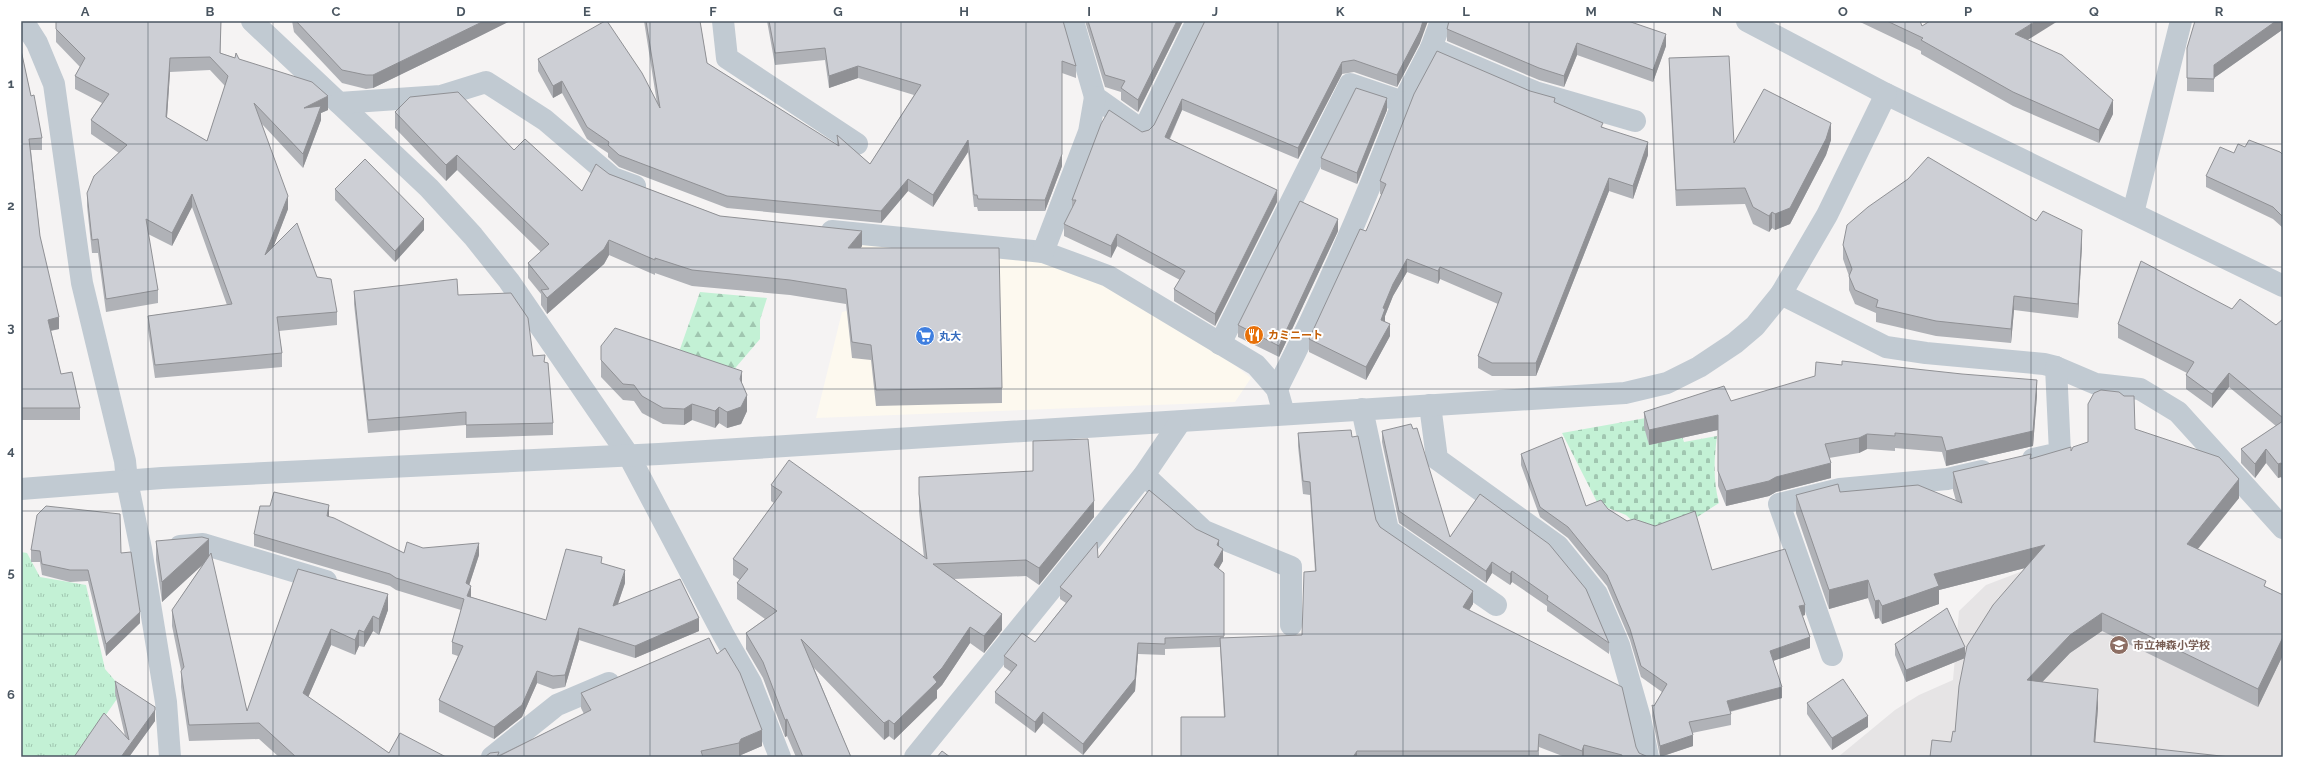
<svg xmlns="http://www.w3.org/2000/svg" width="2304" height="778" font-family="Raleway,'Noto Sans JP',sans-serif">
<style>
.commercial{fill:#fdf9ef}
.education{fill:#e6e4e5}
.forest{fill:url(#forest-firs)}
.cemetery{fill:url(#cemetery-stones)}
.park{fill:url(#park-tufts)}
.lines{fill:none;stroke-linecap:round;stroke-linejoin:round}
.minor{stroke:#c1cad2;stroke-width:22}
.wall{fill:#b0b2b7;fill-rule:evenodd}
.shaded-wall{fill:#909195}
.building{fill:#cdcfd5;stroke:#909195;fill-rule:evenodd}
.grid{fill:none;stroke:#4a5661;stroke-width:1;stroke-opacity:0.55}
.labels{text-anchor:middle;stroke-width:4;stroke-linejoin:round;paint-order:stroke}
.food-label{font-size:11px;font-weight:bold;fill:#c56008;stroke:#fff;text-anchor:start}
.shop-label{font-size:11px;font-weight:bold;fill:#366cbe;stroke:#fff;text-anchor:start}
.education-label{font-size:11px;font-weight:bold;fill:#785e54;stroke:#fff;text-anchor:start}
.neatline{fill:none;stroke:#4a5661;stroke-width:1.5}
.grid-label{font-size:13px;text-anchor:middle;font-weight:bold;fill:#4a5661}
</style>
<defs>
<pattern id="forest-firs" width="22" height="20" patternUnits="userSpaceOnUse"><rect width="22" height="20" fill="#c3f1d5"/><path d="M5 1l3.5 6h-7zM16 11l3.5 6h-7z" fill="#a0c6b0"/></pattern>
<pattern id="cemetery-stones" width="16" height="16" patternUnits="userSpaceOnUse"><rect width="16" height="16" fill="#c3f1d5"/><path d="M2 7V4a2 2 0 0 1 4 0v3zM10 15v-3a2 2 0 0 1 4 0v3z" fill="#a0c6b0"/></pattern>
<pattern id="park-tufts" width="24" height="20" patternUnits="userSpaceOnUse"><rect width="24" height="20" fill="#c3f1d5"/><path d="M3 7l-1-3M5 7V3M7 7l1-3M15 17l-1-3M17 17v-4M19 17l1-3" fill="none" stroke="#a0c6b0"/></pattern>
</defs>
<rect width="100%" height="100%" fill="#f5f3f3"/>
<!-- commercial -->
<path class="commercial" d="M860,244L1041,261L1110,285L1208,344L1251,378L1235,402L816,418L842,312L849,310Z"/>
<!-- education -->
<path class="education" d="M2057,558L2283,604V757H1838L1895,710L1919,695L1953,680L1959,611L1986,585Z"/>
<!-- forest -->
<path class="forest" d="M700,292L767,298L760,320V339L731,373L679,352Z"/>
<!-- cemetery -->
<path class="cemetery" d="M1674,413L1684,442L1717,436C1714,460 1713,480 1719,503L1691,521L1641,529L1626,515L1598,504L1562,433Z"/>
<!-- park -->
<path class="park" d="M21,552L27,553L40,577L86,585L105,669L123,690L77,757H21Z"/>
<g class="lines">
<!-- minor -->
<g class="minor">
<path d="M23,21L37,43L54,84L82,283L125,461L127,481L141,549L166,702L170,757"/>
<path d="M252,21L429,188L473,236L509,281L629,456L723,634L751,683L780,757"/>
<path d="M723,21L727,58L857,144"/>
<path d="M1073,21L1095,97L1143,131L1197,21"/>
<path d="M1747,21L1886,94L2283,286"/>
<path d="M1431,48L1535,92L1635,121"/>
<path d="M339,103L441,96L486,82L545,120L613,178L635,186"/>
<path d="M2133,213L2181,21"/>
<path d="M832,231L1043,252L1108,276L1256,365L1277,389L1284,414"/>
<path d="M1043,252L1089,132L1095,97"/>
<path d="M1781,294L1886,347L1926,353L2044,364L2056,367L2096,384L2140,389L2178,412L2283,528"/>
<path d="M1220,344L1350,84L1403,102L1431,48L1441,21"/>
<path d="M1277,389C1324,297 1366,200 1403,102"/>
<path d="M1430,405L1437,459L1558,546L1597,594L1619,645L1640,718L1648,757"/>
<path d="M1362,409L1388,530L1496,605"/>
<path d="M2033,459L2060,453L2056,367"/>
<path d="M1144,475L1204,531L1291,567V625"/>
<path d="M21,489L162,478L659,454L1625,393L1667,383L1699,367L1735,343L1755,326L1781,294L1827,215L1886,94"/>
<path d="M180,546L203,544L326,581"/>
<path d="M1832,655L1779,504L1840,489L1947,479L1982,471"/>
<path d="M492,757L557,705L609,683"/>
<path d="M915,757L1144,475L1180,422"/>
</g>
</g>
<!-- wall -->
<g class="wall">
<path d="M56,21H221L220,53L239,59L328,110L321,113V120L303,168L262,124L288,209L273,247L317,277L337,312V325L279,331L282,353V367L155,378L148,329V316L227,305L192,207L172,246L148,234L158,290V303L106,312L98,253H92L87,206V193L119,153L91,134V120L102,103L75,89V76L80,67L56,42ZM210,70L225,86L207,141L167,118L170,72Z"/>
<path d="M292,21H510L476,38L373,88L366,89L342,83L294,32Z"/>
<path d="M644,21H700L707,63L837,145V135L870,164L914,95L858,78L829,88L825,60L775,65L767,21H1063L1076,66V78L1062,73V166L1045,211H978L977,207H974L968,152L933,207L908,191L881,223L727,208L619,167L608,157V153L587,139L562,93L553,98L538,71V59L657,103Z"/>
<path d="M1085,21H1183L1138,112L1121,100V92L1105,87Z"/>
<path d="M1205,21L1420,43L1397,87L1354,72L1342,74L1298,159L1182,110L1170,139L1277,202L1215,326L1174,301V289L1180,280L1117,246L1111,258L1064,236V224L1072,209V200L1142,132L1149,130L1154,125Z"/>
<path d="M1858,21H1920L1922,26L2028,40L2113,114L2099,143L2013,106L1921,54V51Z"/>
<path d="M2195,21H2283V31L2282,30L2214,78V92L2187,91V48Z"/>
<path d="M1447,29L1666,46L1653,82L1577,55L1564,87L1539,80L1447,41Z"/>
<path d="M21,50L31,96L42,138V150H31L40,236L59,329L51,331L61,374L80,408V420H21Z"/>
<path d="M1669,58L1734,143L1831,140L1826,155L1790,224L1775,230L1772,228L1769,232L1753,224L1745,204L1676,206L1669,75Z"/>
<path d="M1555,103L1603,127L1648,155L1633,199L1609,191L1536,376H1492L1478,368V356L1498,304L1440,279L1438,284L1407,272L1393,296L1385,316V321L1390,336L1366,380L1309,352V339L1366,231L1382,195L1380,194V181Z"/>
<path d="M1387,110L1357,184L1321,169V158Z"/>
<path d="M395,112L514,150L582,191L609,174L720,216L862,246L861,248L1002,388V403L876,406L871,360L852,358L846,304L790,295L692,286L655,273V275L609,255L604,264L547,314L541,305V294L528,278V263L541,252L457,170L446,181L395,128Z"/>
<path d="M2245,147L2283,155V228L2273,219L2206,187V176L2234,153Z"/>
<path d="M335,189L424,230L395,262L335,200Z"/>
<path d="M2036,221L2082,244L2078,318L2014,310L2011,343L1936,336L1876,322V313L1855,304L1849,290V276L1843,259V245Z"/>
<path d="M1338,231L1279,357L1238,337V325Z"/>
<path d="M354,291L458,295L533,356L545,362L553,423V435L466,438V425L368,433L354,304Z"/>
<path d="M2232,309L2276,325L2283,319V480L2281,477L2278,478L2266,463L2255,478L2241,463V449L2276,426L2229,387L2212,408L2186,389V375L2187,373L2118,338V324Z"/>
<path d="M601,346L742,384L747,411L741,424L727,428L719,423L715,428L692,420L684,425L663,424L642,413L634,401L623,400L601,377Z"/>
<path d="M2037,395L2033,446L1946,466L1942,452L1895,448V451L1867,449L1859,453L1829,458L1831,478L1776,492L1769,496L1726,506L1718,486V430L1649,445L1644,427V412L1731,401Z"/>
<path d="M2135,429L2239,498L2198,549L2266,587L2283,595V655L2258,707L2102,631L2070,653L2042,682L2098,708L2095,742H1951L1955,732L1965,658L1906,682L1895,655V644L1965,656L2025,568L1939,590V604L1882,624L1879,618L1875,619L1868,598L1829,609L1796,513V495L1840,492L1956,501L1953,490V472L2031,459L2071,451Z"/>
<path d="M1382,431L1450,537L1480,494L1609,643V654L1547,611V606L1512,582L1510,585L1492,573L1486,583L1399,523L1382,442Z"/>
<path d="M1298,433L1352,437L1376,520L1380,527L1473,604L1469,610L1636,747L1639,753L1646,757H1565L1539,747V757H1181L1224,717L1220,647L1165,649V655L1138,654L1135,691L1083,755L1043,723L1035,733L995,703V692L1011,672L1004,667V656L1035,642L1066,603L1060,599V587L1098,558L1196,529L1219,547L1223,561L1218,569L1224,573V638L1302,635L1315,571L1310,495L1303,494L1298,446Z"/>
<path d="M1521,454L1586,506L1608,509L1627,521L1712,570L1805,615L1802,616L1810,648L1773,661L1782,698L1730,712L1731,714V725L1692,733L1693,746L1660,757L1652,716V705L1654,706L1662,692L1641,677L1630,640L1607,586L1568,538L1540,517L1521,465Z"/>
<path d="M919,477L1094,517L1039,585L1026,576L954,579L1002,630L984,653L970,643L942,685L937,690V698L894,740L889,736L884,740L814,668L851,757H796L787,736L785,737L763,678L746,649V633L765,619L737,599V583L740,580L733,575V559L774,503L771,501V485L924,558L919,511Z"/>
<path d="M329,517L404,553L423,548L479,555L469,585L471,597L546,620L602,563L625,583L618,604L699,631L635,658L579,640L565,687L553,689L537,683L522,717L494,739L439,712V700L458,656L452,654V642L461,610L396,590L390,586L254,546V534Z"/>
<path d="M156,541L209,556L247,711L298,569L388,610L379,635L373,631L364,647L359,646L355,655L331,645L308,697L389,753L446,757H279L259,739L189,741L181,687V670L172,626V610L204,563L162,602L156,560Z"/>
<path d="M31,550L121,553L140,623L106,656L88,581L70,582L42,575L40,562H31Z"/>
<path d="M717,654L762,746L741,755L740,757H485L499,755L584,714L581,708V693Z"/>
<path d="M115,681L155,721L129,757H74L125,736L115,693Z"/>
<path d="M1807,703L1868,727L1832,750L1807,714Z"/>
</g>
<!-- shaded-wall -->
<g class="shaded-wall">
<path d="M221,21V27L220,67V53Z"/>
<path d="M484,21H510L476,38L373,88V75Z"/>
<path d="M1177,21H1183L1138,112V100Z"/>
<path d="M1423,21H1428L1420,43L1397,87V75Z"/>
<path d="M2036,21H2058L2015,48V34Z"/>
<path d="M2276,21H2282V30L2214,78V65Z"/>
<path d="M1666,34V46L1653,82V70Z"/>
<path d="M1577,43V55L1564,87V76Z"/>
<path d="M170,58V72L166,131V117Z"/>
<path d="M1342,62V74L1298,159V148Z"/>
<path d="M858,66V78L829,88V76Z"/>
<path d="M562,81V93L553,98V86Z"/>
<path d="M328,96V110L321,113V120L303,168L304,108Z"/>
<path d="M1387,98V110L1357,184V173Z"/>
<path d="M1182,99V110L1165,148V137Z"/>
<path d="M2113,100V114L2099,143V130Z"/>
<path d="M1831,123V140L1826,155L1790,224L1775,230V214Z"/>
<path d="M968,140V152L933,207V195Z"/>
<path d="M1648,142V155L1633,199V186Z"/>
<path d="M1062,154V166L1045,211V200Z"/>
<path d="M457,155V170L446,181V165Z"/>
<path d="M1609,178V191L1536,376V363Z"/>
<path d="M908,179V191L881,223V211Z"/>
<path d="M1277,190V202L1215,326V314Z"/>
<path d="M192,194V207L172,246V233Z"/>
<path d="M288,196V209L265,269V255Z"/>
<path d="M1772,212V228L1769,232V216Z"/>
<path d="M424,219V230L395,262V251Z"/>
<path d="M1338,219V231L1279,357V346Z"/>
<path d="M2082,230V244L2078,318V304Z"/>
<path d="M862,231V246L848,263V248Z"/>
<path d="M1117,234V246L1111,258V246Z"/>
<path d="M609,240V255L604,264L547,314V298Z"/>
<path d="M1407,259V272L1393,296L1385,316V322L1381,320L1383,308L1393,284Z"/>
<path d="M1440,267V279L1438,284V271Z"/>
<path d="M2014,296V310L2011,343V329Z"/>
<path d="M59,317V329L48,331V320Z"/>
<path d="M1390,324V336L1366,380V367Z"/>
<path d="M742,371V387L740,379Z"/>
<path d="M2229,373V387L2212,408V394Z"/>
<path d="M2037,380V395L2033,446L1946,466V451Z"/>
<path d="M747,395V411L741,424L727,428V412Z"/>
<path d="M692,404V420L684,425V409Z"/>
<path d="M719,407V423L715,428V411Z"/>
<path d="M1718,415V430L1649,445V430Z"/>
<path d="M1867,434V449L1859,453V438Z"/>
<path d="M2266,449V463L2255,478V464Z"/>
<path d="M1831,463V478L1776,492L1769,496L1726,506V491L1776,477Z"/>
<path d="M2281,463V477L2278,478V464Z"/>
<path d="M2239,479V498L2187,562V544Z"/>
<path d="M1094,501V517L1039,585V568Z"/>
<path d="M329,505V517L327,516Z"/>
<path d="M209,539V559L162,602V582Z"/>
<path d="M1219,540V551L1217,545Z"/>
<path d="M479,543V555L466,595V583Z"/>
<path d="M2045,545V563L1939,590V604L1882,624V606L1934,574Z"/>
<path d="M1223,549V561L1214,577V565Z"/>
<path d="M1492,562V573L1486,583V571Z"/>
<path d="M625,570V583L613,618V606Z"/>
<path d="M1512,571V582L1510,585V574Z"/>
<path d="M1868,580V598L1829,609V590Z"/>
<path d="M471,586V598L467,596Z"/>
<path d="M1473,591V604L1463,620V607Z"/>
<path d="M388,594V610L379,635V619Z"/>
<path d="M1879,600V618L1875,619V601Z"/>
<path d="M1805,605V615L1799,617V606Z"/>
<path d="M140,612V623L106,656V644Z"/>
<path d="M2102,613V631L2070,653L2027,698V680L2070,635Z"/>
<path d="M1002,614V630L984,653V636Z"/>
<path d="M373,616V631L364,647V632Z"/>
<path d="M699,618V631L635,658V646Z"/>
<path d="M970,627V643L942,685L937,690V698L894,740V724L933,677Z"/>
<path d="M579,628V640L565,687V675Z"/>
<path d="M331,629V645L303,709V693Z"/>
<path d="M359,630V646L355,655V640Z"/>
<path d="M1810,637V648L1770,662V651Z"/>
<path d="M2283,637V655L2258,707V689Z"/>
<path d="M1138,643V654L1135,691L1083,755V744Z"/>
<path d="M1965,647V658L1906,682V670Z"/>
<path d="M537,671V683L522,717L494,739V727Z"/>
<path d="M1782,687V698L1727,712V701Z"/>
<path d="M2098,689V708L2094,757V742Z"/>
<path d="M155,710V721L129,757H121Z"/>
<path d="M1043,712V723L1035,733V722Z"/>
<path d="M1868,716V727L1832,750V738Z"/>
<path d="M787,719V736L785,737V720Z"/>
<path d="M889,720V736L884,740V723Z"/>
<path d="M762,730V746L741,755L740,757H739V743L741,739Z"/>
<path d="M1693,735V746L1660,757V746Z"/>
<path d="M1584,745V757H1582V751Z"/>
<path d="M1357,751V757H1353Z"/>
</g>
<!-- building -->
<g class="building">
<path d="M56,21H221L220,53L235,58L236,53L239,59L312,82L328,96L304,108L321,106L303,154L254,103L288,196L265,255L297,223L317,277L331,279L337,312L277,317L282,353L155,365L148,316L232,304L192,194L172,233L146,219L158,290L106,299L98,239L92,240L87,193L94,176L127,145L91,120L109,94L75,76L85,58L56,29ZM210,57L228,76L207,141L166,117L170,58Z"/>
<path d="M296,21H484L373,75H366L342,70Z"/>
<path d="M605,21H607L642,73L660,108L646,21H700L707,63L839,146L837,135L870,164L921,85L858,66L829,76L825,48L775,53L769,21H1063L1076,66L1062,61V154L1045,200L978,199L977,195H974L968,140L933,195L908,179L881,211L727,196L619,155L608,145L609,142L587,127L562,81L553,86L538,59Z"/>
<path d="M1088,21H1177L1138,100L1121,88L1125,81L1105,75Z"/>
<path d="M1205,21H1423L1420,31L1397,75L1354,60L1342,62L1298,148L1182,99L1165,137L1277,190L1215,314L1174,289L1185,271L1117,234L1111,246L1064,224L1076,200H1072L1101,124L1109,110L1142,132L1149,130L1154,125Z"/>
<path d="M1449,21H1628L1666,34L1653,70L1577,43L1564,76L1539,68L1447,29Z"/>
<path d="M1887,21H1920L1922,26L1930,21H2036L2015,34L2062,55L2113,100L2099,130L2013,92L1921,40L1923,38Z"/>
<path d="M2195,21H2276L2214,65V79L2187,78V48Z"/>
<path d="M21,50L31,96L34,95L42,138L29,139L40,236L59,317L48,320L61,374L72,372L80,408H21Z"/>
<path d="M1437,51L1530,91L1555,98L1554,102L1603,123L1601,127L1648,142L1633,186L1609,178L1536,363H1492L1478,356L1502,293L1440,267L1438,271L1407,259L1393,284L1383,308L1385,309L1381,320L1390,324L1366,367L1309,339L1360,229L1366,231L1386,184L1380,181L1414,94Z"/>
<path d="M1729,56L1734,143L1764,89L1831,123L1826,139L1790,208L1775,214L1772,212L1769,216L1753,207L1745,188L1676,190L1669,58Z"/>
<path d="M1356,88L1387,98L1357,173L1321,158Z"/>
<path d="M458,92L514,150L525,139L582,191L596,164L609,174L720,216L862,231L848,248H999L1002,388L876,390L871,345L852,342L846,289L790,280L692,270L655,258V260L609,240L604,249L547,298L541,290L549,289L528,263L549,244L457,155L446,165L395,112L410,97Z"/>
<path d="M2249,140L2280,152L2283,155V217L2273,207L2206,176L2220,147L2234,153L2238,144L2245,147Z"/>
<path d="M1928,157L2036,221L2043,211L2082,230L2078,304L2014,296L2011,329L1936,321L1876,307L1878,300L1855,290L1849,276L1852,269L1843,245L1847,225L1868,207L1908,179Z"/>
<path d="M365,159L424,219L395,251L335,189Z"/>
<path d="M1300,201L1338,219L1279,346L1238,325Z"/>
<path d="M2141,261L2232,309L2240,299L2276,325L2283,319V418L2229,373L2212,394L2186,375L2194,362L2118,324Z"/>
<path d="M457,279L458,295L511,293L528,318L533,356L545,355L544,362L548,363L553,423L466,425V412L368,420L354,291Z"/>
<path d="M615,328L742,371L740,379L747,395L741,407L727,412L719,407L715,411L692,404L684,409L663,408L642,396L634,385L623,384L601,360V346Z"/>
<path d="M1842,361L1962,374L2037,380L2033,431L1946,451L1942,437L1895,433V436L1867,434L1859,438L1825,444L1831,463L1776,477L1769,481L1726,491L1718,471V415L1649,430L1644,412L1724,386L1731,401L1815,376L1816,362L1842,365Z"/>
<path d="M2101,390L2119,392L2124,396H2134L2135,429L2219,457L2239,479L2187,544L2266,581L2264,586L2283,595V637L2258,689L2102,613L2070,635L2027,680L2098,689L2094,742L2230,757H1930L1932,740L1951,742L1953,731L1955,732L1959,686L1967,646L1993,605L2045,545L1934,574L1939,586L1882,606L1879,600L1875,601L1868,580L1829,590L1796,495L1838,484L1840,492L1918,485L1962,503L1953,472L2031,454L2030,459L2071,447V451L2073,447L2088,442V404L2094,393Z"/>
<path d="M2283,421V466L2281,463L2278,464L2266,449L2255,464L2241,449Z"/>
<path d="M1411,424L1413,429L1417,428L1450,537L1480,494L1549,544L1586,589L1609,643L1547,600L1548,596L1512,571L1510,574L1492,562L1486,571L1399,511L1382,431Z"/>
<path d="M1351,430L1352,437L1358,436L1376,520L1380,527L1473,591L1463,607L1622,687L1636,747L1639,753L1646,756L1645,757H1622V755L1584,745L1582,751L1539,734L1538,751H1357L1353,757H1181V717H1225L1220,638L1302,635L1304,572L1316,571L1310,482L1303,481L1298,433Z"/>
<path d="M1562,437L1586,506L1601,500L1608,509L1627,521L1634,519L1655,526L1695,511L1712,570L1785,549L1805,605L1799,606L1810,637L1770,651L1782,687L1727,701L1731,714L1689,722L1693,735L1660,746L1652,705L1654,706L1667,684L1641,666L1630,629L1607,575L1568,527L1540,507L1521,454Z"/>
<path d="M1088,439L1094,501L1039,568L1026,560L933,564L1002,614L984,636L970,627L942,668L933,677L937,682L894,724L889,720L884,723L801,639L851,757H803L787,719L785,720L763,662L746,633L777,611L737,583L748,569L733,559L782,492L771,485L789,460L927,559L919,494V477L1033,471V441Z"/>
<path d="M1149,490L1196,529L1219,540L1217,545L1223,549L1214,565L1224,573V636L1165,638V644L1138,643L1135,679L1083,744L1043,712L1035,722L995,692L1017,665L1004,656L1022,633L1035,642L1072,596L1060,587L1097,542L1098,558Z"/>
<path d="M274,492L329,505L327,516L334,518L404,553L407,542L423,548L479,543L466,583L471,586L467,596L546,620L566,549L602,557L601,563L625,570L613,606L680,579L699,618L635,646L579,628L565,675L553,676L537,671L522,705L494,727L439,700L463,646L452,642L464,599L396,578L390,574L254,534L260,506H270Z"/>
<path d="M46,506L120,514L121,553L131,552L140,612L106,644L88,570H70L42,564L40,551L31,550L37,515Z"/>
<path d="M202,537L209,539L162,582L156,541Z"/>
<path d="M211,553L247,711L298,569L388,594L379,619L373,616L364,632L359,630L355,640L331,629L303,693L389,753L400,733L446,757H296L259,723L189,725L181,671L184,667L172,610Z"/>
<path d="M1947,608L1965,647L1906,670L1895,644Z"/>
<path d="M709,638L717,654L725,648L740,673L762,730L741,739L739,743L701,751L703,757H485L490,753L499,752L497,757L591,710L581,693Z"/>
<path d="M1843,679L1868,716L1832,738L1807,703Z"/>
<path d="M115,681L155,707V710L121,757H74L104,713L129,740Z"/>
<path d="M942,751L950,757H937Z"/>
</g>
<!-- grid -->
<path class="grid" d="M148,21V757M273,21V757M399,21V757M524,21V757M650,21V757M775,21V757M901,21V757M1026,21V757M1152,21V757M1278,21V757M1403,21V757M1529,21V757M1654,21V757M1780,21V757M1905,21V757M2031,21V757M2156,21V757M21,144H2283M21,267H2283M21,389H2283M21,511H2283M21,634H2283"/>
<!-- icons -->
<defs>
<g id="restaurant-disc" transform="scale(1)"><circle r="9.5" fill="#e8710a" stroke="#fff"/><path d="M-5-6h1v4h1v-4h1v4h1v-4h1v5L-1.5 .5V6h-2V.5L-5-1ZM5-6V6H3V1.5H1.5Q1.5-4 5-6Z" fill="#fff"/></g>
<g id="supermarket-disc" transform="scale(1)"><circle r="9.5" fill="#3f7fe0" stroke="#fff"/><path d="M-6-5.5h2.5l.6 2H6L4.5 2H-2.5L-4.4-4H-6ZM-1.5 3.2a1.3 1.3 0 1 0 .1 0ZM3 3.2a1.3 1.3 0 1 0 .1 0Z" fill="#fff"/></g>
<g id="school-disc" transform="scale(1)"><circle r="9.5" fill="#8d6e63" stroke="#fff"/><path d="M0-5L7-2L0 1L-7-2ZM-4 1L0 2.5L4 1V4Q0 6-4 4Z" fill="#fff"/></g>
</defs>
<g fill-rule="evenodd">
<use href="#restaurant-disc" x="1254" y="335"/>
<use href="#supermarket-disc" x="925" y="336"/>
<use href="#school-disc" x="2119" y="645"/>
</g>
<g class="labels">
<!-- food labels -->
<g class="food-label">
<text x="1268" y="339">カミニート</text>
</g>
<!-- shop labels -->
<g class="shop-label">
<text x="939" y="340">丸大</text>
</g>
<!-- education labels -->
<g class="education-label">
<text x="2133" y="649">市立神森小学校</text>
</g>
</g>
<!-- border -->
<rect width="2304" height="778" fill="none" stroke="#ffffff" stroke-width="44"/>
<rect x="22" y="22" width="2260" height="734" class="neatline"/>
<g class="grid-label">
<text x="85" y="16">A</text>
<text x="210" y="16">B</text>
<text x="336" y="16">C</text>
<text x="461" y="16">D</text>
<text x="587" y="16">E</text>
<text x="713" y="16">F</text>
<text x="838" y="16">G</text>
<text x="964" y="16">H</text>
<text x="1089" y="16">I</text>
<text x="1215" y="16">J</text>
<text x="1340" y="16">K</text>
<text x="1466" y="16">L</text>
<text x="1591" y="16">M</text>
<text x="1717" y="16">N</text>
<text x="1843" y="16">O</text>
<text x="1968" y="16">P</text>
<text x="2094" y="16">Q</text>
<text x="2219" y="16">R</text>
<text x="11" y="88">1</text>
<text x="11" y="210">2</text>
<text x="11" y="332">3</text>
<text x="11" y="455">4</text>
<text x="11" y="577">5</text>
<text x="11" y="699">6</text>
</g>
</svg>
